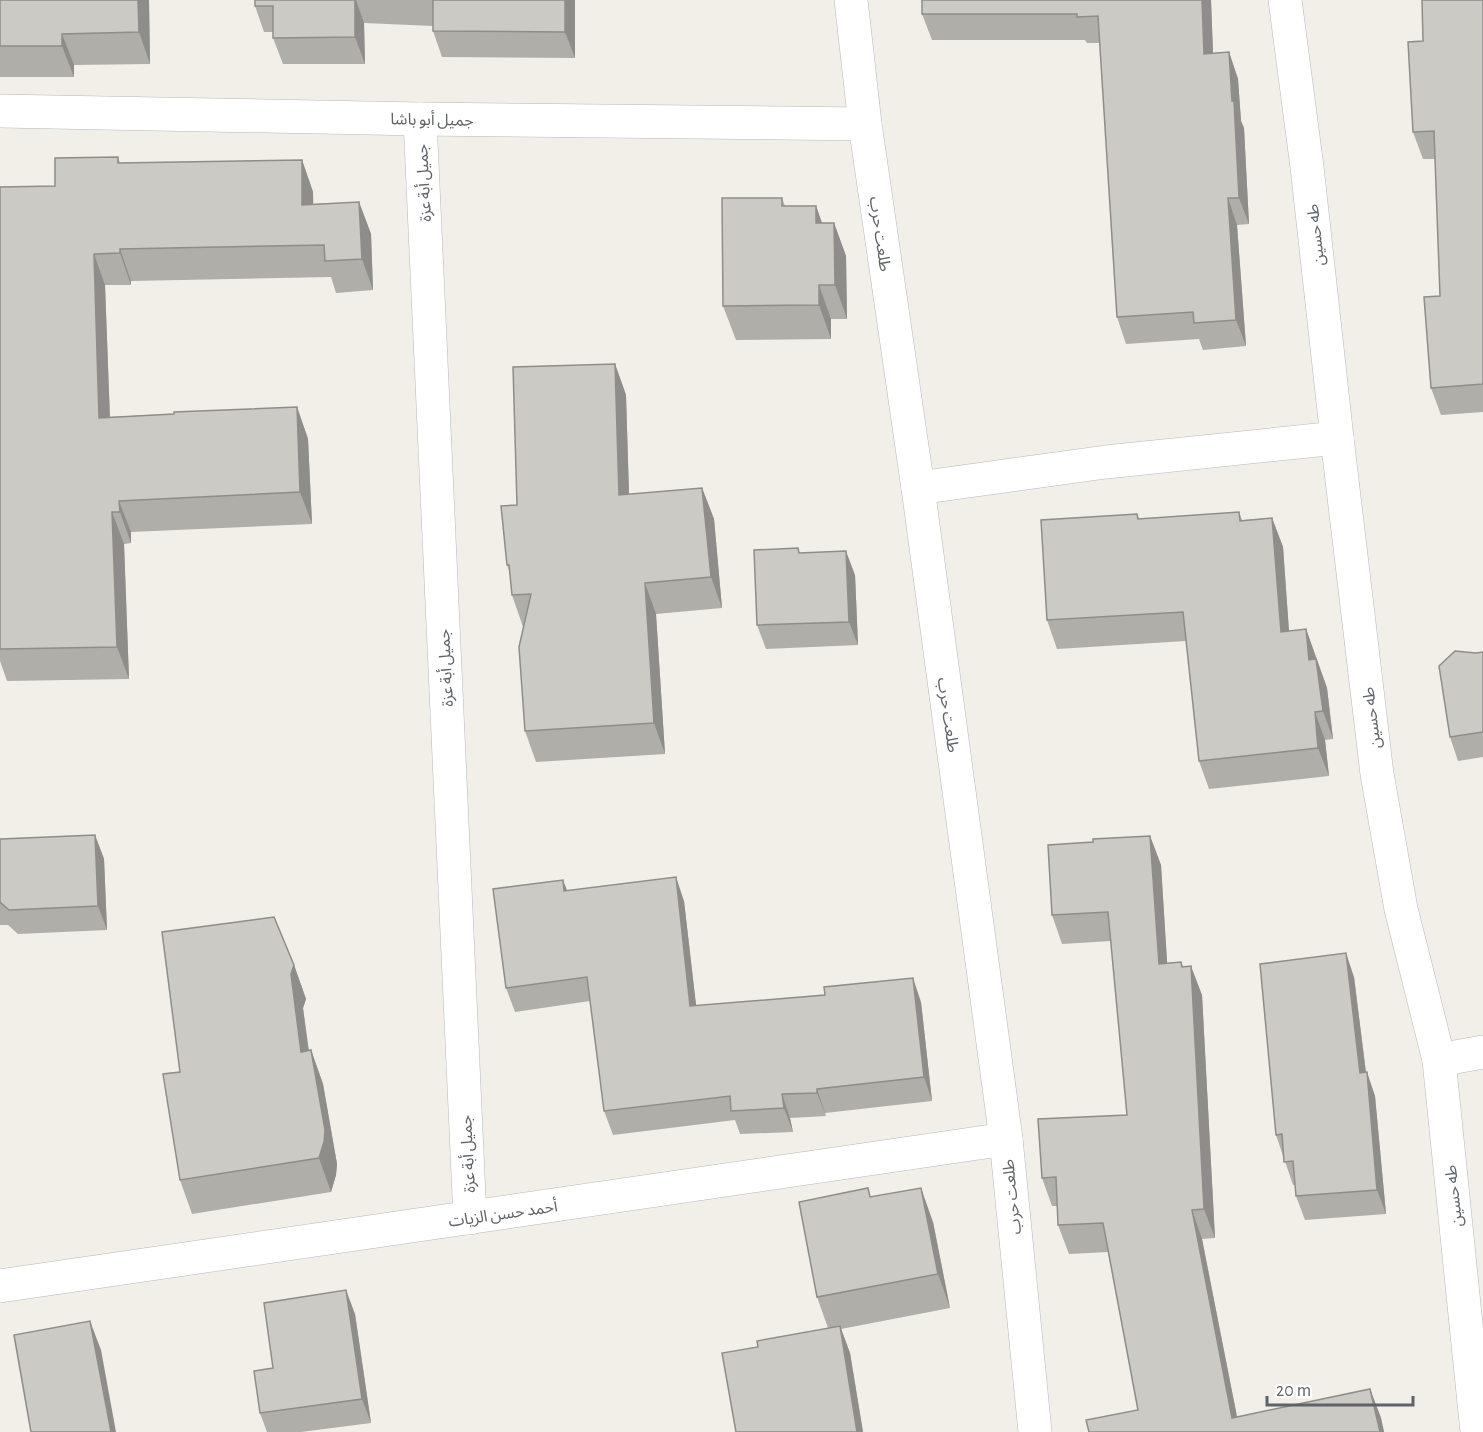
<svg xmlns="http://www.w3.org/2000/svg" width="1483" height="1432" font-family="'Alegreya Sans','Noto Sans Arabic',sans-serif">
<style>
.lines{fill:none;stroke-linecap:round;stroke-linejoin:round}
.street-casing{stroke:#b5b8bc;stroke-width:34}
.street{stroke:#fff;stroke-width:33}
.wall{fill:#afaea9}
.shaded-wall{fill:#8f8d8a}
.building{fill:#cccac5;stroke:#8f8d8a;stroke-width:1.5}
.labels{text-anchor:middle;stroke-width:4.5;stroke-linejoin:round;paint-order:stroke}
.street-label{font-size:16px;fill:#5f6368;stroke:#fff}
</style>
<rect width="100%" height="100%" fill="#f1efe8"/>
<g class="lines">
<!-- street casing -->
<g class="street-casing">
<g id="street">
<path d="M851,0L865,124L918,488L1006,1139L1035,1432"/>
<path d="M1285,0L1307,167L1337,438L1377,774L1401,909L1439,1060L1477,1432"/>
<path d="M0,111L420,119L865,124"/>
<path d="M420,119L470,1218"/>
<path d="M918,488L1106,462L1337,438"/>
<path d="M1439,1060L1483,1052"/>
<path d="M0,1286L1006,1139"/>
</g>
</g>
<!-- street -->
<use href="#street" class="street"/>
</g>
<!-- wall -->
<g class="wall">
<path d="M0,0H149L150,64L74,65V77H0Z"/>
<path d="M255,0H575V58L442,57L433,31V26L364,23L365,64H283L273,38V32H264L255,6Z"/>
<path d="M922,0H1211L1213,53L1229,52L1238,79L1241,121L1244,128L1249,224L1237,225L1246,346L1203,350L1199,339L1126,344L1117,317L1100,43H1087L1085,40H932L922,14Z"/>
<path d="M1483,0V412L1441,415L1431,388L1440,296L1435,159H1423L1413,132L1423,41Z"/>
<path d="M118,157L120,163L302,160L313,192V204L359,202L371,234L373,290L336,293L331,277L131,281V285H105L110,417L297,407L308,439L312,524L131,532V543L124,544L129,679L7,681L0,661V187L55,186Z"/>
<path d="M782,198L785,206H816L822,223H834L846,256L847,319H831V339L736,340L723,306Z"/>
<path d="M615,364L626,395L629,494L702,488L714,519L722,608L656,614L665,754L536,762L525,731L523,627L512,595L510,573L507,565L517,505Z"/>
<path d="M1239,512L1242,520L1272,518L1283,547L1289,631L1306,629L1327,688L1333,739L1325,740L1329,776L1209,789L1199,761L1186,641L1057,649L1047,620L1137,514L1139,519Z"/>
<path d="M800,553L855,575L858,645L766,649L757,625Z"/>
<path d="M1483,652V757L1458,761L1450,737L1476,653Z"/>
<path d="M95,835L104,859L107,930L18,934L8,925H0V839Z"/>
<path d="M1150,836L1161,865L1167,963L1181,962L1183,967L1202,995L1215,1238L1202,1239L1237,1417L1370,1389L1381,1418L1384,1432H1089L1138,1410L1108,1252L1069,1254L1058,1225L1057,1206H1052L1042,1178L1127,1115L1111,941L1062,944L1052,915L1093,842Z"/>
<path d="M567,891L684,901L696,1006L921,1002L932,1101L825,1113L826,1116L790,1118L793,1132L740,1134L735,1120L613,1135L604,1111L590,1001L515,1012L506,988Z"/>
<path d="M294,965L306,999L303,1008L309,1050H311L323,1084L337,1164L336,1175L331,1192L192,1214L180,1180Z"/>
<path d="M1354,977L1366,1073L1375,1096L1386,1214L1305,1220L1296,1196L1295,1185H1293L1276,1135Z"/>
<path d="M872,1197L933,1222L950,1308L841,1329L850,1353L863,1432H736L828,1328L817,1297Z"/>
<path d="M355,1314L371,1423L301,1432H267L260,1413Z"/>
</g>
<!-- shaded-wall -->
<g class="shaded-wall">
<path d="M138,0H149L150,64L139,32Z"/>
<path d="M355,0H356L364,23L365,64L355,37Z"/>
<path d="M565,0H575V58L565,32Z"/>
<path d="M1202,0H1211L1214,80L1204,54Z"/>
<path d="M62,34L74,65V77L62,46Z"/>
<path d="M1229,52L1238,79L1241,121L1244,128L1249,224L1239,198Z"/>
<path d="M302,160L313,192L314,236L302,205Z"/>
<path d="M1228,198L1237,225L1246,346L1236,320Z"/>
<path d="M359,202L371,234L373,290L362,259Z"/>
<path d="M816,206L828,240L816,223Z"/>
<path d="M834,223L846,256L847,319L835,285Z"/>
<path d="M120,249L131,281V285L120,253Z"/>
<path d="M94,254L105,285L111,449L99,418Z"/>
<path d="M819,285L831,319V339L819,305Z"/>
<path d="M615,364L626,395L630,527L619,495Z"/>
<path d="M297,407L308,439L312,524L300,492Z"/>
<path d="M702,488L714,519L722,608L711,577Z"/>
<path d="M119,501L131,532V543L120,512Z"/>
<path d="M112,512L124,544L129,679L117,647Z"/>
<path d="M1272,518L1283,547L1291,660L1281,632Z"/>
<path d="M846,551L855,575L858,645L849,622Z"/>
<path d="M645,583L656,614L665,754L654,723Z"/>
<path d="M1306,629L1327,688L1333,739L1323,711L1309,660Z"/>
<path d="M1315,712L1325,740L1329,776L1318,748Z"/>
<path d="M95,835L104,859L107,930L98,906Z"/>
<path d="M1150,836L1161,865L1169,993L1159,964Z"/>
<path d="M676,877L684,901L699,1030L690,1006Z"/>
<path d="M563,880L572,903L564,891Z"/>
<path d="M1346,953L1354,977L1369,1097L1360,1073Z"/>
<path d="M294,965L306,999L303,1008L313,1086L301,1052L291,974Z"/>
<path d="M1191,966L1202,995L1215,1238L1204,1209Z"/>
<path d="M913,978L921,1002L932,1101L924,1077Z"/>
<path d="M311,1050L323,1084L337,1164L336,1175L331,1192L319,1158Z"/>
<path d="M1367,1072L1375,1096L1386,1214L1377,1190Z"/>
<path d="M817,1089L826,1116L817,1093Z"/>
<path d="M782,1094L790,1118L793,1132L784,1108Z"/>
<path d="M921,1188L933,1222L950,1308L938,1274Z"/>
<path d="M1192,1210L1202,1239L1240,1432L1232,1418Z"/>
<path d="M346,1290L355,1314L371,1423L362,1399Z"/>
<path d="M90,1321L101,1350L116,1432H111Z"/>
<path d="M840,1326L850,1353L863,1432H857Z"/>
<path d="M1370,1389L1381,1418L1384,1432H1380Z"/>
</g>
<!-- building -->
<g class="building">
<path d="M0,0H138L139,32L62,34V46H0Z"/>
<path d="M255,0H355V37L273,38V6H255Z"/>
<path d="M433,0H565V32L433,31Z"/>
<path d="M922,0H1202L1204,54L1229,52L1232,101H1234L1239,198H1228L1236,320L1194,323L1193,312L1117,317L1098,16L1077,17V14H922Z"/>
<path d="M1422,0H1483V384L1431,388L1424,297L1440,296L1434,131L1413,132L1408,42L1423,41Z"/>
<path d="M118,157V163L302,160V205L359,202L362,259L325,261L324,245L120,249V253L94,254L99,418L174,414V412L297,407L300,492L119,501L120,512H112L117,647L0,649V187L55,186V158Z"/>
<path d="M722,198H782V206H816V223H834L835,285H819V305L723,306Z"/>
<path d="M615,364L619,495L702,488L711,577L645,583L654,723L525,731L519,647L531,594L512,595L509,565H507L501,506L517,505L513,367Z"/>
<path d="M1239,512L1240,521L1272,518L1281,632L1306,629L1309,660L1316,659L1323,711L1315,712L1318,748L1199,761L1183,612L1047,620L1041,520L1137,514L1138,519Z"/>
<path d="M798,548L799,553L846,551L849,622L757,625L754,550Z"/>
<path d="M1455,651L1476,653L1483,652V732L1450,737L1439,666Z"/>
<path d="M95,835L98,906L9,910L0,902V839Z"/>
<path d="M1150,836L1159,964L1181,962L1182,967L1191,966L1204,1209L1192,1210L1232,1418L1370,1389L1380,1432H1089L1086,1420L1138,1410L1103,1223L1058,1225L1056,1177L1042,1178L1038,1119L1127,1115L1108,912L1052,915L1048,845L1093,842V839Z"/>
<path d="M676,877L690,1006L825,995L824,987L913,978L924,1077L817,1089V1093L782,1094L784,1108L731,1111L730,1096L604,1111L587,977L506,988L493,889L563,880L564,891Z"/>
<path d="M274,917L294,965L291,974L301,1052L311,1050L325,1130L324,1142L319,1158L180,1180L163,1074L180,1072L162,932Z"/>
<path d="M1346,953L1360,1073L1367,1072L1377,1190L1296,1196L1293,1161L1284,1162L1282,1134L1276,1135L1260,964Z"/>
<path d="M868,1188L870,1197L921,1188L938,1274L817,1297L799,1202Z"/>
<path d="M346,1290L362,1399L260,1413L254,1371L273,1368L264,1303Z"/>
<path d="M90,1321L111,1432H31L14,1335Z"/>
<path d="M840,1326L857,1432H736L722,1353L758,1347L757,1341Z"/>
</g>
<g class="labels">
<!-- street labels -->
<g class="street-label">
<text transform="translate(432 119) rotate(1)" y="6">جميل أبو باشا</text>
<text transform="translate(423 183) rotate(-93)" y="6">جميل أبة عزة</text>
<text transform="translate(881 234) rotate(82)" y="6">طلعت حرب</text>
<text transform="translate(1315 235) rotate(-96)" y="6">طه حسين</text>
<text transform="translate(445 668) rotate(-93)" y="6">جميل أبة عزة</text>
<text transform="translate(949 715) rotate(82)" y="6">طلعت حرب</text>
<text transform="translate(1371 718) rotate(-97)" y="6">طه حسين</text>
<text transform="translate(467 1154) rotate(-93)" y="6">جميل أبة عزة</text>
<text transform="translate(1453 1196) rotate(-96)" y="6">طه حسين</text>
<text transform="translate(1011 1197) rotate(-96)" y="6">طلعت حرب</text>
<text transform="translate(503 1213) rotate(-8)" y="6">أحمد حسن الزيات</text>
</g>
</g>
<!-- scale -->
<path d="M1267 1396v9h146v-9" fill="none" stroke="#5f6368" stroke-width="3"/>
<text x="1276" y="1396" font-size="18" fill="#5f6368" stroke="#ffffff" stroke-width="4.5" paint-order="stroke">20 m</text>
</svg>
